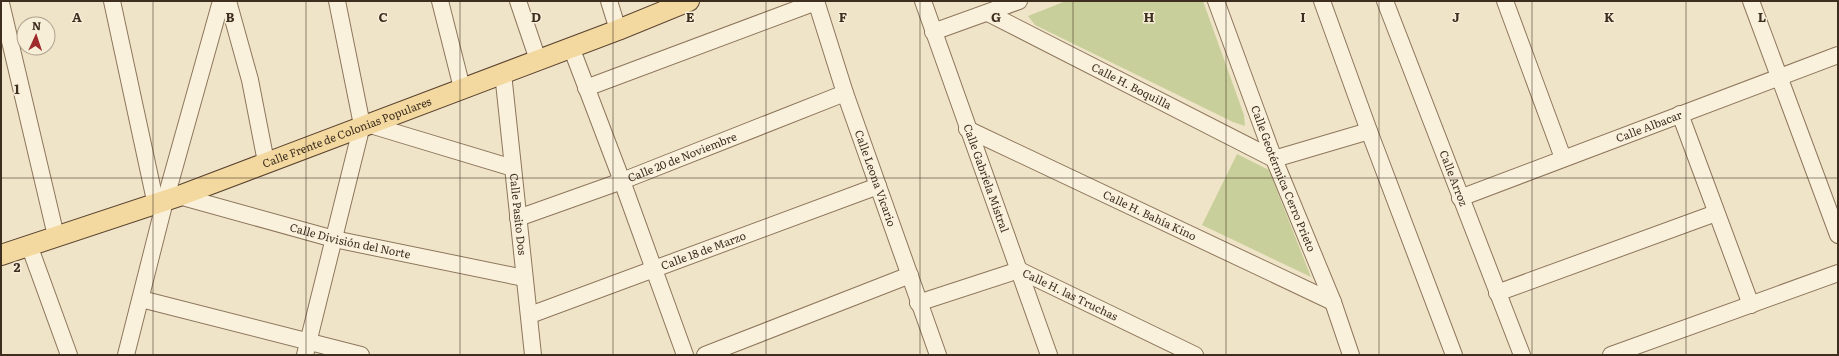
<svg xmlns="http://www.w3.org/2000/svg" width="1839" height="356" font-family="Literata,serif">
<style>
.green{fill:#c9cf9b}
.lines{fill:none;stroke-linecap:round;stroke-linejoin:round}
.minor-casing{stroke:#8d765c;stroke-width:18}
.major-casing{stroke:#5b4430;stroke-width:22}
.minor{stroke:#faf1dc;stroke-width:16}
.major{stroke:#f3d9a0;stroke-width:20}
.grid{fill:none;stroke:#3d2e20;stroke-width:1;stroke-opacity:0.55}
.labels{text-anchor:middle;stroke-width:3;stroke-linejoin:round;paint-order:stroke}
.street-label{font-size:11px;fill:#3d2e20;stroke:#f7eed8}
.grid-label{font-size:13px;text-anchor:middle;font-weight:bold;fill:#3d2e20;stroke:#f7eed8;stroke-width:3;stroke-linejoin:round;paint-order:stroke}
</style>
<rect width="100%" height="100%" fill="#f0e4c8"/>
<!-- green -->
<g class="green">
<path d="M1066,1H1203L1244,115L1245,126L1233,122L1035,25L1028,16Z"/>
<path d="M1237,154L1269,170L1311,277L1202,225Z"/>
</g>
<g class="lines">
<!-- minor casing -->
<g class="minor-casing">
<g id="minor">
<path d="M112,1L156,205"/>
<path d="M228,1L250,80L266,162"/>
<path d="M440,1L462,88"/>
<path d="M518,1L538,60"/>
<path d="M609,1L618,30"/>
<path id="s1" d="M816,1L845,93L938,355"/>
<path id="s2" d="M923,1L1049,355"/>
<path id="s3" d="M1216,1L1274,159L1333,302L1351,355"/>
<path d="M1322,1L1369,131L1454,355"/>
<path id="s4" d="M1385,1L1522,355"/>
<path d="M1505,1L1563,158"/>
<path d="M1751,1L1838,235"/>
<path d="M1,3L56,236"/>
<path id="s5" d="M988,13L1274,159L1369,131"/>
<path d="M933,32L1019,1"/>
<path d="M571,47L622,181L685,355"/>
<path id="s6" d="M503,73L533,355"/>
<path d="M586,88L816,2"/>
<path d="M1680,114L1751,305"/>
<path d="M367,124L513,168"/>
<path id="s7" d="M967,129L1333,302"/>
<path id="s8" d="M179,196L334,239L524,278"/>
<path id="s9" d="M1460,198L1838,55"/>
<path id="s10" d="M518,218L622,181L845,93"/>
<path d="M29,245L69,355"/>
<path d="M1497,293L1716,213"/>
<path d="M141,299L361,355"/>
<path id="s11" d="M918,303L1019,270L1195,355"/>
<path id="s12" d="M530,315L878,186"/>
<path d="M126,355L165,201L221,1"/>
<path d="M305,355L362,125L337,1"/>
<path d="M705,355L910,275"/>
<path d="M1611,355L1838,273"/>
</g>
</g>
<!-- major casing -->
<g class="major-casing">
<g id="major">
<path id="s13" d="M1,255L179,196L618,30L689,1"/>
</g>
</g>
<!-- minor -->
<use href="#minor" class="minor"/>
<!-- major -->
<use href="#major" class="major"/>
</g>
<!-- grid -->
<path class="grid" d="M153,1V355M306,1V355M460,1V355M613,1V355M766,1V355M920,1V355M1073,1V355M1226,1V355M1379,1V355M1532,1V355M1686,1V355M1,178H1838"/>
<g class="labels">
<!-- street labels -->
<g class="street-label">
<text dy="4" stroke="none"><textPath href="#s5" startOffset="161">Calle H. Boquilla</textPath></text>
<text dy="4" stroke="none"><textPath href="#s9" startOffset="202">Calle Albacar</textPath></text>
<text dy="4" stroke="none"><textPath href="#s13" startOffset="367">Calle Frente de Colonias Populares</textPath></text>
<text dy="4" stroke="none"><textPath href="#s10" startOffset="175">Calle 20 de Noviembre</textPath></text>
<text dy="4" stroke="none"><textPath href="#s2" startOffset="188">Calle Gabriela Mistral</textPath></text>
<text dy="4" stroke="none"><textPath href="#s3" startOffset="190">Calle Geotérmica Cerro Prieto</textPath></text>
<text dy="4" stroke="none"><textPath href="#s4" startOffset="190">Calle Arroz</textPath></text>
<text dy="4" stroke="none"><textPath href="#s1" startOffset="187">Calle Leona Vicario</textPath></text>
<text dy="4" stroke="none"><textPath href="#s6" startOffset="142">Calle Pasito Dos</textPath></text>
<text dy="4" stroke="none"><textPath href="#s7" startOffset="202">Calle H. Bahía Kino</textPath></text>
<text dy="4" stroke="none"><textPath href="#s8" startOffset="177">Calle División del Norte</textPath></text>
<text dy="4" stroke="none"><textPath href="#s12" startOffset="185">Calle 18 de Marzo</textPath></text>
<text dy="4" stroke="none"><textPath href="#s11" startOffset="163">Calle H. las Truchas</textPath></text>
</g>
</g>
<g class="grid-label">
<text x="77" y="22">A</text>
<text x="230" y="22">B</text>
<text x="383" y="22">C</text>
<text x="536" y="22">D</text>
<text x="690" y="22">E</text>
<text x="843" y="22">F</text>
<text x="996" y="22">G</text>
<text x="1149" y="22">H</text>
<text x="1303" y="22">I</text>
<text x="1456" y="22">J</text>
<text x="1609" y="22">K</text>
<text x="1762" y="22">L</text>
<text x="17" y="94">1</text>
<text x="17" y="272">2</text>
</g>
<!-- border -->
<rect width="1839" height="356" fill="none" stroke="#3d2e20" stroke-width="4"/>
<!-- north arrow -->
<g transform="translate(36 36) rotate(3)"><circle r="19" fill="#f7eed8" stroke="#ada18e"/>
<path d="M0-3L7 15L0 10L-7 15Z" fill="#9e2a2b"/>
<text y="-6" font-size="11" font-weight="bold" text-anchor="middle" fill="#3d2e20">N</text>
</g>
</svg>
